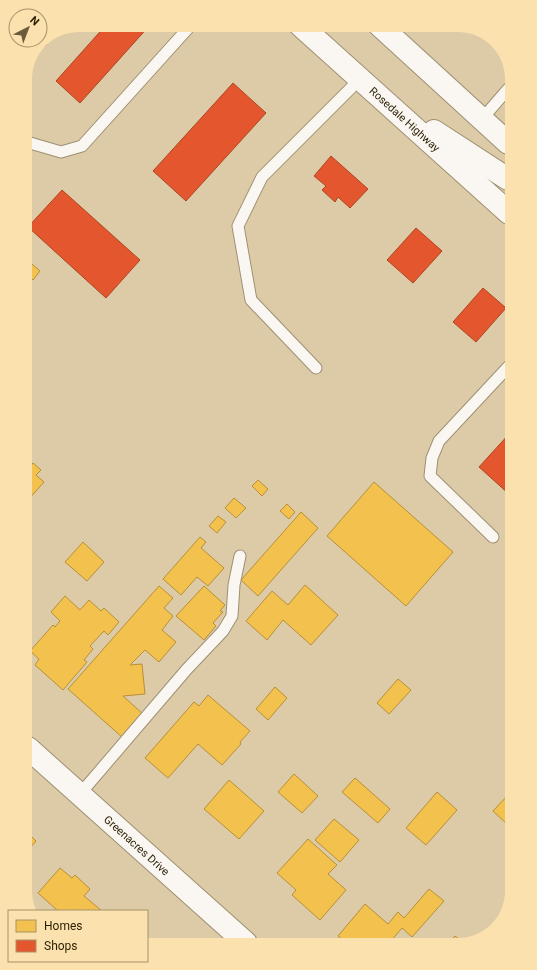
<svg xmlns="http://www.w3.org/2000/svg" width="537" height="970" font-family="Roboto,sans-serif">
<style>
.homes{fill:#f2c14e;stroke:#b69038}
.shops{fill:#e4572e;stroke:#ac4621}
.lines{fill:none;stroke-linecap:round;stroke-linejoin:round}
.lane-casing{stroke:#9d9073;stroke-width:13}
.street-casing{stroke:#9d9073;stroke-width:24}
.primary-casing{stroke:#9d9073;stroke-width:24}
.lane{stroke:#faf7f2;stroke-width:11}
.street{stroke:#faf7f2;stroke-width:22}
.primary{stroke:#faf7f2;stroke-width:22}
.labels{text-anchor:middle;stroke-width:4;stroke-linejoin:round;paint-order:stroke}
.street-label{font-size:11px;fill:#2a1e03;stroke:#fbe1ad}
</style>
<rect width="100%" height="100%" fill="#ddcba7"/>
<!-- homes -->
<g class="homes">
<path d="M26,259L40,271L33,280L26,274Z"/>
<path d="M33,463L41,470L36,475L44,482L27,501V468L28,469Z"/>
<path d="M258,480L268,489L262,496L252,486Z"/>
<path d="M374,482L453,552L406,606L327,536Z"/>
<path d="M234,498L246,508L236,518L225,508Z"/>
<path d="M287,504L295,512L289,519L280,511Z"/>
<path d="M301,512L318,528L258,596L241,580Z"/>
<path d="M218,516L226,522L217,533L209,526Z"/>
<path d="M200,537L206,542L201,548L224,568L208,586L197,577L181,595L163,579Z"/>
<path d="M83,542L104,562L87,581L65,562Z"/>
<path d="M305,585L338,615L311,645L283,620L267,640L246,621L272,591L288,605Z"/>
<path d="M159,586L173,598L164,608L173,616L162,630L176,642L159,662L145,650L130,665L142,664L145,694L123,696L143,714L123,738L68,689Z"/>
<path d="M204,586L225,605L220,611L223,612L213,623L216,626L204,640L176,616Z"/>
<path d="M65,596L80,610L89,600L101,611L104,608L119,622L108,635L104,631L90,646L93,649L84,660L87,662L63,690L35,665L39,659L30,651L53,625L55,627L60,621L51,612Z"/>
<path d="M398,679L411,690L389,714L377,703Z"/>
<path d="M275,687L287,698L268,720L256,709Z"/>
<path d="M208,695L250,731L240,742L241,744L222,765L198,744L168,778L145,758L194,702L199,706Z"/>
<path d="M294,774L318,796L302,813L278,792Z"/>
<path d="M355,778L390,809L378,823L342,792Z"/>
<path d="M229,780L264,811L239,839L204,809Z"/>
<path d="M437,792L457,810L426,845L406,828Z"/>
<path d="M508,795L511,798L512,823L509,826L493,811Z"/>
<path d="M334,819L359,840L340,862L315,840Z"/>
<path d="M29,834L36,841L29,849Z"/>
<path d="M308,839L337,865L328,874L346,890L320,920L292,895L296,890L277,873Z"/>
<path d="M60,868L72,878L75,875L90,889L84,896L102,911H74L72,910L71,911H58L38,893Z"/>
<path d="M429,889L444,901L412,937L402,928L390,942H345L338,936L365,904L388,924L398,912L404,918Z"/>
<path d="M455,936L461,941H450Z"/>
</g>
<!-- shops -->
<g class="shops">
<path d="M106,25H150L80,103L56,81Z"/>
<path d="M475,30L488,34L503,52L502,53Z"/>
<path d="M233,83L266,113L186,201L153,171Z"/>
<path d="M331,156L368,189L350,208L338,197L335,202L322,190L326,186L314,176Z"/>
<path d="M62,190L140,260L106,298L28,227Z"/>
<path d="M416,228L442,251L413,283L387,260Z"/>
<path d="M483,288L506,308L476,342L453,322Z"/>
<path d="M510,433V495L479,467Z"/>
</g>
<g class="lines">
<!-- lane casing -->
<g class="lane-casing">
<g id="lane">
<path d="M41,41H42"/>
<path d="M482,119L508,89"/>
<path d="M25,139L30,143L61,152L82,146L191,25"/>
<path d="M316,368L251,300L238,226L262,177L360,79"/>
<path d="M493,537L430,476L432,458L439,441L509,366"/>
<path d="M80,794L187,669L223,631L232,616L234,585L240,556"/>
</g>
</g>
<!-- street casing -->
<g class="street-casing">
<g id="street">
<path id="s1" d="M28,748L246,943"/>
</g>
</g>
<!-- primary casing -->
<g class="primary-casing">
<g id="primary">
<path id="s2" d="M300,25L509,213"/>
<path d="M379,25L508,143"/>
<path d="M434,131L508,179"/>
</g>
</g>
<!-- lane -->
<use href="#lane" class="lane"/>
<!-- street -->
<use href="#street" class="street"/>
<!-- primary -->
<use href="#primary" class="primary"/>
</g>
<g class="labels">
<!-- street labels -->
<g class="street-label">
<text dy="4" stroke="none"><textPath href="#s2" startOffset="141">Rosedale Highway</textPath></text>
<text dy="4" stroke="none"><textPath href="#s1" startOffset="146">Greenacres Drive</textPath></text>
</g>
</g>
<!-- crop -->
<path d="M0 0H537V970H0ZM79 32H458A47 47 0 0 1 505 79V891A47 47 0 0 1 458 938H79A47 47 0 0 1 32 891V79A47 47 0 0 1 79 32Z" fill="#fbe1ad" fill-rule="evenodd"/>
<!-- legend -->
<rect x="8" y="910" width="140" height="52" fill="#fbe1ad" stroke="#a79369"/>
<rect x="16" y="920" width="20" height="12" fill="#f2c14e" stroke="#a79369"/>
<text x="44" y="930" font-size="12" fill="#2a1e03">Homes</text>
<rect x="16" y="940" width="20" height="12" fill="#e4572e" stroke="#a79369"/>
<text x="44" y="950" font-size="12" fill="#2a1e03">Shops</text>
<!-- north arrow -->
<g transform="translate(28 28) rotate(42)"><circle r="19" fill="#fbe1ad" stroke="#a79369"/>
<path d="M0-3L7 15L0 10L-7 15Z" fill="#695b3c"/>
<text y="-6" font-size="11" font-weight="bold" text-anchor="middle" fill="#2a1e03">N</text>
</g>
</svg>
